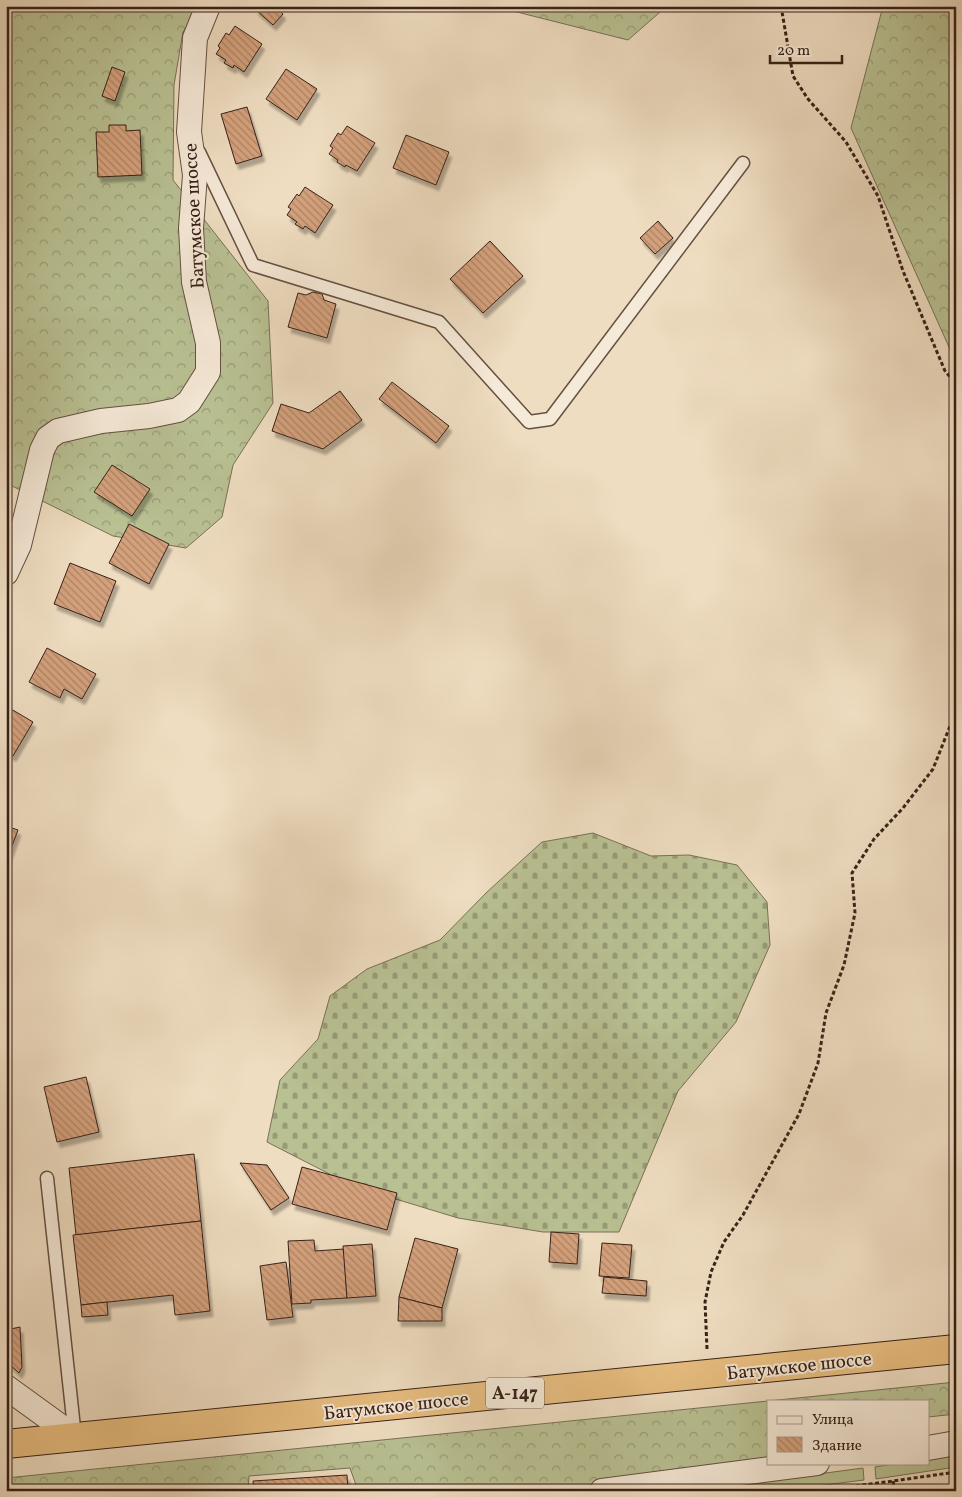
<svg xmlns="http://www.w3.org/2000/svg" width="962" height="1497" font-family="Vollkorn,serif">
<style>
.green{fill:#b9c193;stroke:#787156}
.forest{fill:url(#forest-crowns);stroke:#787156}
.cemetery{fill:url(#cemetery-stones);stroke:#787156}
.lines{fill:none;stroke-linecap:round;stroke-linejoin:round}
.stream{stroke:#747d7a;stroke-width:8}
.building{fill:url(#building-back-hatch);stroke:#372118;filter:url(#shadow)}
.lane-casing{stroke:#655042;stroke-width:15}
.street-casing{stroke:#655042;stroke-width:26}
.highway-casing{stroke:#372118;stroke-width:30}
.path{stroke:#372118;stroke-width:3;stroke-dasharray:4 2.5;stroke-linecap:butt}
.lane{stroke:#f5e9d7;stroke-width:12}
.street{stroke:#f5e9d7;stroke-width:24}
.highway{stroke:#e8be80;stroke-width:28}
.labels{text-anchor:middle;stroke-width:4;stroke-linejoin:round;paint-order:stroke}
.shield{fill:#f5e9d7;stroke:#705d51;stroke-width:1}
.shield-label{font-size:18px;font-weight:bold;fill:#372118}
.street-label{font-size:19px;fill:#372118;stroke:#f5e9d7}
</style>
<defs>
<pattern id="forest-crowns" width="20" height="18" patternUnits="userSpaceOnUse" patternTransform="scale(1.25)"><rect width="20" height="18" fill="#b9c193"/><path d="M2 6a3 3 0 1 1 6 0M12 15a3 3 0 1 1 6 0" fill="none" stroke="#979c77"/></pattern>
<pattern id="cemetery-stones" width="16" height="16" patternUnits="userSpaceOnUse" patternTransform="scale(1.25)"><rect width="16" height="16" fill="#b9c193"/><path d="M2 7V4a2 2 0 0 1 4 0v3zM10 15v-3a2 2 0 0 1 4 0v3z" fill="#979c77"/></pattern>
<pattern id="building-back-hatch" width="6" height="6" patternUnits="userSpaceOnUse" patternTransform="scale(1.25)"><rect width="6" height="6" fill="#d4a17c"/><path d="M-1 5l2 2M0 0l6 6M5-1l2 2" fill="none" stroke="#ad8365"/></pattern>
<filter id="shadow"><feDropShadow dx="3" dy="5.5" stdDeviation="1" flood-color="#0004"/></filter>
</defs>
<rect width="100%" height="100%" fill="#efddc1"/>
<filter id="stains"><feTurbulence type="fractalNoise" baseFrequency=".004" numOctaves="4"/><feColorMatrix values="0 0 0 0 .2 0 0 0 0 .09 0 0 0 0 .02 0 0 0 .5 -.17"/></filter>
<radialGradient id="worn" r=".72"><stop offset=".6" stop-color="#630" stop-opacity="0"/><stop offset="1" stop-color="#630" stop-opacity=".3"/></radialGradient>
<!-- green -->
<g class="green">
<path d="M956,1455V1467L876,1479L875,1467L899,1463H928V1459Z"/>
<path d="M863,1468L864,1480L777,1491H692Z"/>
</g>
<!-- forest -->
<g class="forest">
<path d="M6,6H201L183,32L174,85L173,180L268,301L273,403L233,465L222,517L186,548L113,536L6,483Z"/>
<path d="M502,6H667L628,40L505,9Z"/>
<path d="M883,6H956V365L953,356L851,128Z"/>
<path d="M956,1382V1414L928,1417V1401H768Z"/>
<path d="M768,1401V1462L544,1491H358L350,1468L249,1476L248,1491H6V1478Z"/>
</g>
<!-- cemetery -->
<path class="cemetery" d="M593,833L651,856L689,855L737,865L767,902L770,945L736,1022L678,1091L619,1232H543L458,1218L353,1186L267,1142L280,1080L318,1039L330,996L367,969L440,940L487,892L542,842Z"/>
<g class="lines">
<!-- stream -->
<path class="stream" d="M67,1491H68"/>
</g>
<!-- building -->
<g class="building">
<path d="M257,6H275L283,14L273,25L255,9Z"/>
<path d="M235,26L262,44L244,72L234,65L233,68L224,63L226,60L216,54L220,48L218,46L226,33L229,35Z"/>
<path d="M112,67L125,72L115,101L102,96Z"/>
<path d="M286,69L317,89L297,120L266,99Z"/>
<path d="M247,107L262,156L236,164L221,114Z"/>
<path d="M109,125H126V131L140,130L142,175L98,177L96,132H109Z"/>
<path d="M347,126L375,143L357,171L346,165L345,167L337,162L338,160L329,154L333,148L330,146L338,133L341,135Z"/>
<path d="M406,135L449,152L436,185L393,168Z"/>
<path d="M305,187L333,205L315,233L305,226L303,229L295,224L297,222L287,215L291,209L288,207L297,194L299,196Z"/>
<path d="M658,221L673,238L655,254L640,238Z"/>
<path d="M490,241L523,276L483,313L450,279Z"/>
<path d="M313,292L322,294L324,300L336,304L327,338L288,327L298,293L306,295Z"/>
<path d="M392,382L449,426L436,443L379,399Z"/>
<path d="M340,391L362,420L323,449L272,431L281,404L309,413Z"/>
<path d="M112,465L150,489L132,516L94,492Z"/>
<path d="M129,524L169,544L149,584L109,563Z"/>
<path d="M70,563L116,581L100,622L54,604Z"/>
<path d="M47,648L96,674L82,699L64,689L60,698L29,682Z"/>
<path d="M6,706L33,722L13,756L6,752Z"/>
<path d="M6,826L18,830L6,862Z"/>
<path d="M86,1077L99,1132L57,1142L44,1087Z"/>
<path d="M194,1154L201,1221L76,1235L69,1168Z"/>
<path d="M240,1163L267,1165L289,1198L271,1210Z"/>
<path d="M302,1167L397,1193L387,1230L292,1204Z"/>
<path d="M201,1221L210,1311L175,1315L173,1295L81,1305L73,1235Z"/>
<path d="M551,1232L579,1234L577,1264L549,1262Z"/>
<path d="M415,1238L458,1249L442,1308L399,1297Z"/>
<path d="M314,1240L315,1251L344,1249L347,1298L311,1300V1303L292,1304L288,1241Z"/>
<path d="M602,1243L632,1245L629,1278L599,1276Z"/>
<path d="M372,1244L376,1296L347,1298L343,1246Z"/>
<path d="M286,1262L293,1317L267,1320L260,1266Z"/>
<path d="M604,1277L647,1281L646,1296L602,1293Z"/>
<path d="M399,1297L442,1308V1321H398Z"/>
<path d="M107,1302L108,1315L82,1317L81,1305Z"/>
<path d="M20,1327L22,1367L19,1373L6,1361V1330Z"/>
<path d="M347,1475L348,1491H254L253,1481Z"/>
<path d="M956,1485V1491H923V1490Z"/>
</g>
<g class="lines">
<!-- lane casing -->
<g class="lane-casing">
<g id="lane">
<path d="M199,152L253,265L439,322L529,422L550,419L743,163"/>
<path d="M47,1178L75,1437"/>
</g>
</g>
<!-- street casing -->
<g class="street-casing">
<g id="street">
<path d="M6,573L19,545L42,450L48,438L58,431L101,421L149,416L178,410L189,402L208,372V343L194,282L191,228L195,175L189,132L195,38L208,6"/>
<path d="M6,1387L75,1437"/>
<path d="M928,1448L956,1443"/>
<path d="M602,1491L817,1463"/>
</g>
</g>
<!-- highway casing -->
<g class="highway-casing">
<path id="highway" d="M6,1444L956,1349"/>
</g>
<!-- path -->
<g class="path">
<path d="M781,6L793,76L808,99L846,142L878,196L903,271L945,371L956,384"/>
<path d="M707,1349L705,1302L711,1272L724,1242L743,1215L799,1114L818,1063L826,1013L844,965L855,913L852,873L874,839L903,808L933,769L956,711"/>
<path d="M893,1481L895,1491"/>
<path d="M817,1491L893,1481L956,1472"/>
</g>
<!-- lane -->
<use href="#lane" class="lane"/>
<!-- street -->
<use href="#street" class="street"/>
<!-- highway -->
<use href="#highway" class="highway"/>
</g>
<g class="labels">
<!-- shield labels -->
<rect class="shield" x="486" y="1377.5" width="58" height="31" rx="4"/>
<g class="shield-label">
<text x="515" y="1399">А-147</text>
</g>
<!-- street labels -->
<g class="street-label">
<text transform="translate(193 216) rotate(-93)" y="7">Батумское шоссе</text>
<text transform="translate(799 1365) rotate(-6)" y="7">Батумское шоссе</text>
<text transform="translate(396 1405) rotate(-6)" y="7">Батумское шоссе</text>
</g>
</g>
<!-- margin -->
<rect width="962" height="1497" fill="none" stroke="#efddc1" stroke-width="25"/>
<rect x="8" y="8" width="947" height="1482" fill="none" stroke="#372118" stroke-width="2.5"/>
<rect x="12" y="12" width="937" height="1472" fill="none" stroke="#372118"/>
<!-- legend -->
<rect x="767" y="1400" width="162" height="65" fill="#f5e9d7" stroke="#a9998b"/>
<rect x="777" y="1416" width="25" height="8" fill="#f5e9d7" stroke="#a9998b"/>
<text x="812" y="1424" font-size="15" fill="#372118">Улица</text>
<rect x="777" y="1437" width="25" height="15" fill="url(#building-back-hatch)" stroke="#a9998b"/>
<text x="812" y="1450" font-size="15" fill="#372118">Здание</text>
<!-- scale -->
<path d="M770 55v8h72v-8" fill="none" stroke="#372118" stroke-width="2.5"/>
<text x="777" y="55" font-size="15" fill="#372118" stroke="#f5e9d7" stroke-width="4" paint-order="stroke">20 m</text>
<rect width="100%" height="100%" filter="url(#stains)"/>
<rect width="100%" height="100%" fill="url(#worn)"/>
</svg>
